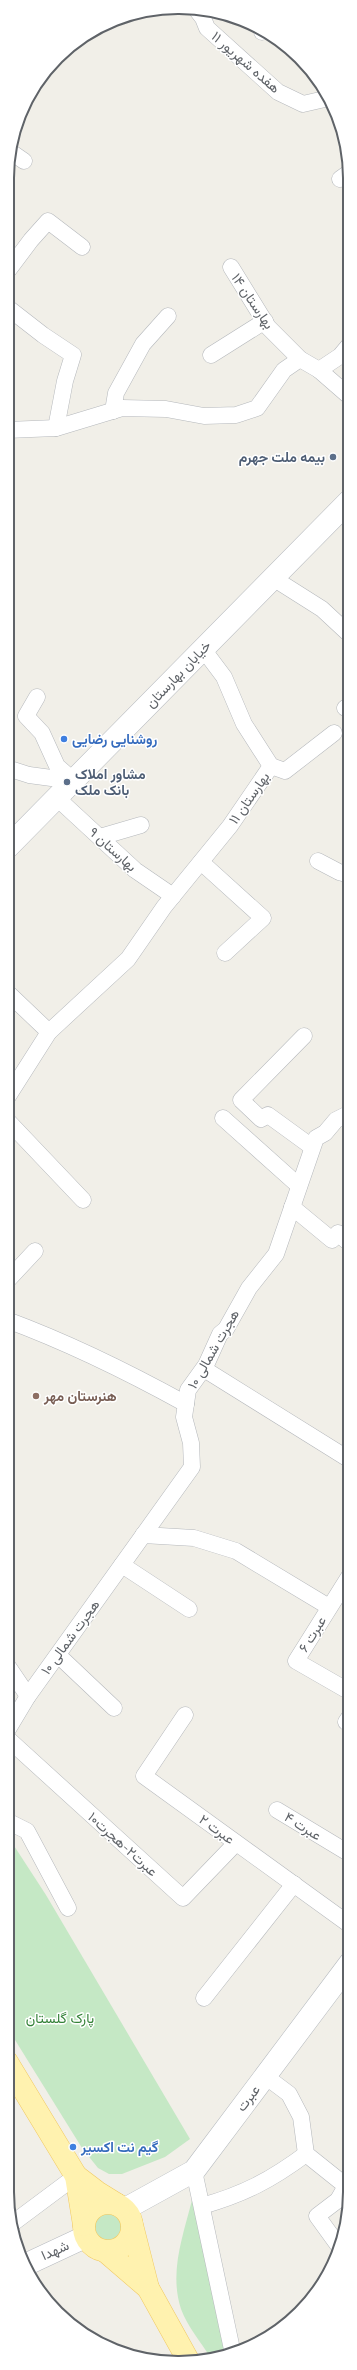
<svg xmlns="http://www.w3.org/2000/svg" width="357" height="2370" font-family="Raleway,Vazirmatn,sans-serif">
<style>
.green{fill:#c5e8c5}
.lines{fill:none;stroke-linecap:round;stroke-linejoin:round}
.street-casing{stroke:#b5b8bc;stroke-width:17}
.secondary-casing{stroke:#b6babf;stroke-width:23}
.primary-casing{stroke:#f2c960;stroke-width:23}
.street{stroke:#fff;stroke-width:16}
.secondary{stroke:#fff;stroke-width:22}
.primary{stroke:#fff2af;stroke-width:22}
.service-dot{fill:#5c6f8a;stroke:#fff;stroke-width:1.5}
.shop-dot{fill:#3f7fe0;stroke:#fff;stroke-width:1.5}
.education-dot{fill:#8d6e63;stroke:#fff;stroke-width:1.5}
.labels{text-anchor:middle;stroke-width:3;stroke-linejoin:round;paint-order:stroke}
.street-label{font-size:14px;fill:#5f6368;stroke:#fff}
.service-label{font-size:14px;font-weight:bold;fill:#4e5e75;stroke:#fff;text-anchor:end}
.shop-label{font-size:14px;font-weight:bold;fill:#366cbe;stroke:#fff;text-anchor:start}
.education-label{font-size:14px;font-weight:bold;fill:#785e54;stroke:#fff;text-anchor:start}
.park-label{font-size:14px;fill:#348238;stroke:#fff}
.rim{fill:none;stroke:#5f6368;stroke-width:2}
</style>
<rect width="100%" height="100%" fill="#f1efe8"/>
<!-- green -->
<g class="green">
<path d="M7,1835L46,1895L190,2139L165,2157L122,2174H109L98,2168L82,2148L7,2027Z"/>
<path d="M192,2200L225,2355L210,2357C201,2342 187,2326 181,2309C169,2272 183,2236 192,2200Z"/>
<circle cx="109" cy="2226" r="15"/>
</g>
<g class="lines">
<!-- street casing -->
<g class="street-casing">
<g id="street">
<path d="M196,9L203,18L207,28L278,92L303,104L329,98"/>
<path d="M262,32L263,31"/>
<path d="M11,152L24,161"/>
<path d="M340,179L347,174L350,175"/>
<path d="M231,267L268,327L300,359L319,370L350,397"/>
<path d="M7,272L31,240L48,221L82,247"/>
<path d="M7,307L43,335L73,355L65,381L56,428"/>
<path d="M211,355L265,321"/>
<path d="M319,370L340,356L350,344"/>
<path d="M113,411L116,393L143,344L168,316"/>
<path d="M7,430L56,428L122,408L166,409L204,416L236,415L257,408L284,370L300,359"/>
<path d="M273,578L322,609L350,635"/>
<path d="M203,649L224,677L244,724L271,766"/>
<path d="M37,697L26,716L42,733L57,766L74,781"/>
<path d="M345,708L350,705"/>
<path d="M271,766L285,771L334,733"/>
<path d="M7,768L29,775L74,781"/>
<path d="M57,798L135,870L173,896"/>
<path d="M100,837L141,825"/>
<path d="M318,861L339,872L350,875"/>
<path d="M201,862L263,918L225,953"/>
<path d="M7,992L49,1032"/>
<path d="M304,1036L241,1100L261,1119L268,1115L312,1147"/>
<path d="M7,1098L49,1032L128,959L164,907L230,826L271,766"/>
<path d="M223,1118L299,1186"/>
<path d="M7,1120L83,1200"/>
<path d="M292,1207L332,1240L338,1233L350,1244"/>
<path d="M7,1281L35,1251"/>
<path d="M7,1320C69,1343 128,1372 186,1404"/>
<path d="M204,1369L350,1460"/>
<path d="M143,1535L194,1538L236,1551L329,1607"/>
<path d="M122,1565L189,1609"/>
<path d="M350,1575L296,1661L350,1692"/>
<path d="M58,1655L114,1708"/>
<path d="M7,1665L28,1696"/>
<path d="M185,1715L144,1776L350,1925"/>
<path d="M350,1716L346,1722L350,1724"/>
<path d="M7,1731L28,1696L192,1467L191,1443L184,1417L188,1390L206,1365L220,1334L226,1329L249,1288L276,1254L316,1138L325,1133L336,1120L350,1113"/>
<path d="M7,1738L183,1898L236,1843"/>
<path d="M277,1810L350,1854"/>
<path d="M7,1821L27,1831L68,1908"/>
<path d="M204,1998L294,1884"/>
<path d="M265,2076L289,2094L301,2117L306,2154L346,2186L338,2200L317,2216L338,2245"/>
<path d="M194,2171L233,2354"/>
<path d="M202,2206C244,2194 271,2180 306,2154"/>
<path d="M13,2223L76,2176"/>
</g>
</g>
<!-- secondary casing -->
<g class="secondary-casing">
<g id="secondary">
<path d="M7,848L350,500"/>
<path d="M125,2209L194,2171L350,1963"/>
<path d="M25,2265L85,2237"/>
</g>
</g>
<!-- primary casing -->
<g class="primary-casing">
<g id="primary">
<path d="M7,2062L76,2176"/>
<circle cx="108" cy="2227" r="24"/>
<path d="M84,2225L76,2176L97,2192L118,2205"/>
<path d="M105,2251L148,2288L132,2225"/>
<path d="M148,2288L188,2360"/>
</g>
</g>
<!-- street -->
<use href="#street" class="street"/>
<!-- secondary -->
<use href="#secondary" class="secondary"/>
<!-- primary -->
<use href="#primary" class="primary"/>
</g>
<!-- markers -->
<g class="service-dot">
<circle cx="333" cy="457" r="4"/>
<circle cx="67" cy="782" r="4"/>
</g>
<g class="shop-dot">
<circle cx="64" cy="739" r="4"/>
<circle cx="73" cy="2147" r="4"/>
</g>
<circle class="education-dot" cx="36" cy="1396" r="4"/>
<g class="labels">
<!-- street labels -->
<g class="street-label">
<text transform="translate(246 62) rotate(41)" y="5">هفده شهریور ۱۱</text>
<text transform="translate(253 301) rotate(56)" y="5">بهارستان ۱۴</text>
<text transform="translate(178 674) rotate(-46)" y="5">خیابان بهارستان</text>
<text transform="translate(249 798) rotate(-55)" y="5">بهارستان ۱۱</text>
<text transform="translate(113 849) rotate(42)" y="5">بهارستان ۹</text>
<text transform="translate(213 1349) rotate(-60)" y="5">هجرت شمالی ۱۰</text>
<text transform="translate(312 1634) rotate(-58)" y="5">عبرت ۶</text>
<text transform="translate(70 1637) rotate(-54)" y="5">هجرت شمالی ۱۰</text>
<text transform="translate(303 1826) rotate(32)" y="5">عبرت ۴</text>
<text transform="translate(217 1829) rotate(36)" y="5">عبرت ۲</text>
<text transform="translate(123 1844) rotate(42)" y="5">عبرت۲-هجرت۱۰</text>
<text transform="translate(248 2098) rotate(-53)" y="5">عبرت</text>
<text transform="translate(55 2250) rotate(-24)" y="5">شهدا</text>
</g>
<!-- service labels -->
<g class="service-label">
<text x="325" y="462">بیمه ملت جهرم</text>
<text x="75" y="779" text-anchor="start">مشاور املاک<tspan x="75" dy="16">بانک ملک</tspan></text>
</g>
<!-- shop labels -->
<g class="shop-label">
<text x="72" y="744">روشنایی رضایی</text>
<text x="81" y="2152">گیم نت اکسیر</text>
</g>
<!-- education labels -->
<g class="education-label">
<text x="44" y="1401">هنرستان مهر</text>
</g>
<!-- park labels -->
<g class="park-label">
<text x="60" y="2023">پارک گلستان</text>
</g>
</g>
<!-- crop -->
<path d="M0 0H357V2370H0ZM178 14H179A164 164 0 0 1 343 178V2192A164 164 0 0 1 179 2356H178A164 164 0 0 1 14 2192V178A164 164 0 0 1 178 14Z" fill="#fff" fill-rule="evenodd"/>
<path class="rim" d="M178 14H179A164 164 0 0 1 343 178V2192A164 164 0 0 1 179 2356H178A164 164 0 0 1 14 2192V178A164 164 0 0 1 178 14Z"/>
</svg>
